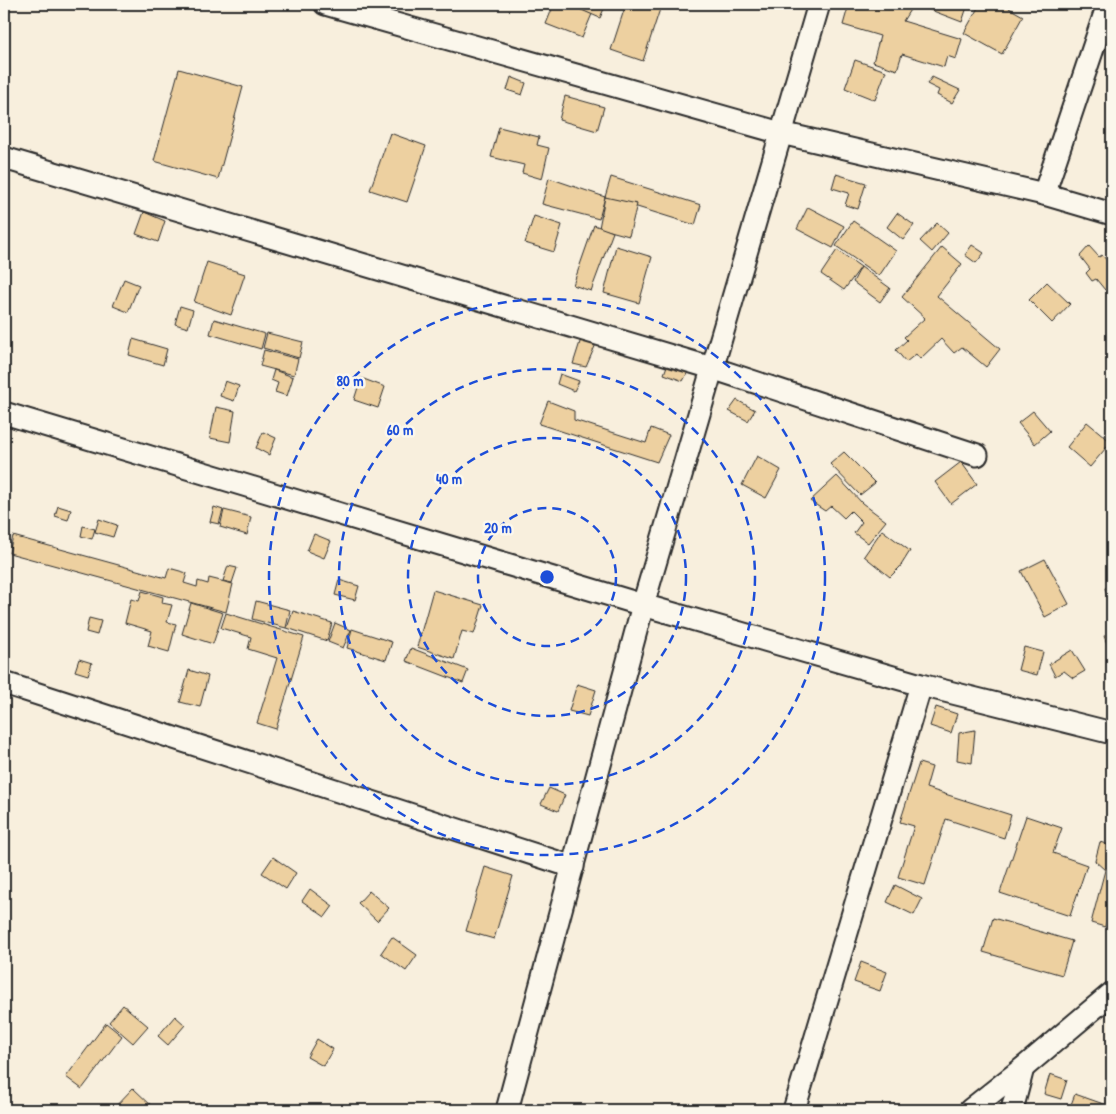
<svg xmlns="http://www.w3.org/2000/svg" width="1116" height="1114" font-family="'Patrick Hand',sans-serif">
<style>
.building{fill:#edd0a0;stroke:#2b2b2b}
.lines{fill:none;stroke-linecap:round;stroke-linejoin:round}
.street-casing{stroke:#2b2b2b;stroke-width:25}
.street{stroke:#fbf7ec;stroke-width:21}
.ring{fill:none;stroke:#1d4ed8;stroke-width:2.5;stroke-dasharray:9 6}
.centre{fill:#1d4ed8;stroke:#fbf7ec;stroke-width:2.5}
.ring-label{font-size:15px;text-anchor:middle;font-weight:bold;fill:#1d4ed8;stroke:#fbf7ec;stroke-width:5;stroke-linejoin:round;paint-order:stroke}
</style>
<rect width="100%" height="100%" fill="#f8efdd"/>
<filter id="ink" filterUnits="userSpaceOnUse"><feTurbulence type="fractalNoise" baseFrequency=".02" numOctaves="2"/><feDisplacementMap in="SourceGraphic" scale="10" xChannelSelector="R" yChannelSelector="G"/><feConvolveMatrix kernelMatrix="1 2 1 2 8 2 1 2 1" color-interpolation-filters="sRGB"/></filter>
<g filter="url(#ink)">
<!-- building -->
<g class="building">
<path d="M554,4H568L592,14L582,38L546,24Z"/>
<path d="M579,4H606L600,18L577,8Z"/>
<path d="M626,4H646L660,9L643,61L611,50Z"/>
<path d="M849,4H904L911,8L903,21L962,39L956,59L947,56L944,67L902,54L897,70L873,62L880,36L843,25Z"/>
<path d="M921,4H968L962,22L920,6Z"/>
<path d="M980,4H1012L1009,8L1023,16L1002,54L964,33Z"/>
<path d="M855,60L886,71L875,100L845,88Z"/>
<path d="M179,69L243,87L218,179L154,161Z"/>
<path d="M511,77L526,83L522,95L507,90Z"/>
<path d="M932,77L960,90L952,103L937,95L939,90L927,84Z"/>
<path d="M565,96L604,107L597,131L559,120Z"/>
<path d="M499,127L539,137L537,145L549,148L542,179L522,173L524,165L491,157Z"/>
<path d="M390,133L426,146L407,202L370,190Z"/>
<path d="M836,174L866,183L858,209L845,205L849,193L832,188Z"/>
<path d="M611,177L701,205L695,225L605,197Z"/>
<path d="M549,178L605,197L599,219L542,204Z"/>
<path d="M605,197L637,204L629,236L599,228Z"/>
<path d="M808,207L844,226L833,248L797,229Z"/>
<path d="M144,212L165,221L158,242L136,234Z"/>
<path d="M897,213L914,225L903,240L887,227Z"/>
<path d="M534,216L562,225L554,252L525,243Z"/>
<path d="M853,221L896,251L879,276L836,246Z"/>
<path d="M937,223L948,233L932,252L920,241Z"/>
<path d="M594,225L613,232L591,291L573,285Z"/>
<path d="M972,245L984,253L976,263L965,255Z"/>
<path d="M616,246L652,257L639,303L604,293Z"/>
<path d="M1089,246L1099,257L1102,255L1112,266V283L1105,290L1096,279L1092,281L1086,273L1090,269L1080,256Z"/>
<path d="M942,247L962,264L937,296L1000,349L986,367L962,347L954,353L941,339L920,359L916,354L906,362L896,350L907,340L904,337L925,318L902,297Z"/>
<path d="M837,250L861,267L844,290L821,274Z"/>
<path d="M207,262L245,274L231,315L194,302Z"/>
<path d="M861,267L890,288L880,302L853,282Z"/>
<path d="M124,279L139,285L128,312L113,306Z"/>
<path d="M1047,282L1070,304L1052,323L1029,300Z"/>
<path d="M180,306L193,310L188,328L175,324Z"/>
<path d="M214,319L265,334L261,349L210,334Z"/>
<path d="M267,333L303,342L299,358L263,348Z"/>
<path d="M133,339L167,349L163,365L129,355Z"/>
<path d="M581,339L596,344L586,367L573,364Z"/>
<path d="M264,350L298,359L294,375L260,366Z"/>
<path d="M668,363L689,370L683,381L664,374Z"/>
<path d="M274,370L293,377L287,396L275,392L278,383L271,380Z"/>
<path d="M560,374L579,381L574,391L557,384Z"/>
<path d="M361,378L385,387L378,408L354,400Z"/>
<path d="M225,381L239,386L234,401L220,396Z"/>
<path d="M737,400L755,410L748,421L729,411Z"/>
<path d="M548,401L574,411V420L646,443L651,428L669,435L657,462L539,424Z"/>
<path d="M216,407L235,411L230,442L210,438Z"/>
<path d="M1033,411L1050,431L1035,444L1018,423Z"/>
<path d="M1087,422L1111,442L1090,467L1067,447Z"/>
<path d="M263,432L276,438L269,455L256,448Z"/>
<path d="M844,452L875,483L860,495L830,464Z"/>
<path d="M757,456L781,470L766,498L742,485Z"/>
<path d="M961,462L977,484L951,504L935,482Z"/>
<path d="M837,476L862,503L886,521L868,543L854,533L862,522L851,511L844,518L831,506L825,511L810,501Z"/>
<path d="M58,506L71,510L68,520L55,516Z"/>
<path d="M214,507L223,510L219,524L210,522Z"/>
<path d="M224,510L251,517L247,535L220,527Z"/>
<path d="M99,519L117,525L113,537L95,532Z"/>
<path d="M83,526L95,529L92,539L81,536Z"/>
<path d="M882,530L910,551L900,567L890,577L864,556Z"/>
<path d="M314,534L331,541L324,558L307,551Z"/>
<path d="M13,536L166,578L169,568L187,573L184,583L197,587L198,581L208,584L209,578L233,584L226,612L9,553Z"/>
<path d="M1045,559L1069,604L1045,617L1021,571Z"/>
<path d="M228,566L237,568L232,583L223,581Z"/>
<path d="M339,580L359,586L355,600L335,595Z"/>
<path d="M1112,586V604L1109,605L1105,588Z"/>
<path d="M433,590L483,605L474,634L462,631L454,659L417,647Z"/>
<path d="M142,591L163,597L162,603L172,605L167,622L176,624L169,652L148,646L152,631L125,623L131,599L139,601Z"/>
<path d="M256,601L290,610L286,628L252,619Z"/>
<path d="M191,603L223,613L213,644L182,634Z"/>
<path d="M293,611L332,623L327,641L287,628Z"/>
<path d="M226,613L304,637L276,729L257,723L277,658L248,649L251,637L221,628Z"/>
<path d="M89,618L101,621L97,635L86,632Z"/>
<path d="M335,623L351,630L343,648L328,642Z"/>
<path d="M352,629L392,642L386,660L347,648Z"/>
<path d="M1112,633V647L1109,649L1104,636Z"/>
<path d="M1024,647L1043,652L1037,675L1018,670Z"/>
<path d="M411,648L468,670L463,683L406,661Z"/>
<path d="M1072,650L1085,671L1073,678L1064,671L1055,676L1049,664Z"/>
<path d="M79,659L92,663L88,675L75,671Z"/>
<path d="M189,670L208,676L200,707L180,702Z"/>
<path d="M577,684L596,690L588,716L569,711Z"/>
<path d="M936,707L957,714L951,733L930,726Z"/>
<path d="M975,730L972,763L957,760L959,733Z"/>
<path d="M919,763L932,767L926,788L1011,815L1004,838L946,819L925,885L898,877L914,826L900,822Z"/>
<path d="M549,788L565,795L558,811L541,804Z"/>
<path d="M1026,816L1062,828L1053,853L1087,865L1070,916L1000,893Z"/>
<path d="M1100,842L1112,846V903L1105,927L1091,923L1105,870L1095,861Z"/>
<path d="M273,857L296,873L286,889L262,873Z"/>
<path d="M485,867L513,876L494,939L466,931Z"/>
<path d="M895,885L922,899L914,915L887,902Z"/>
<path d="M310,889L333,906L325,917L302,901Z"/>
<path d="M369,891L389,908L377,921L358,903Z"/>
<path d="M993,918L1072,941L1062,975L983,952Z"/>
<path d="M392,937L417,955L406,971L381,953Z"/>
<path d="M861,962L887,972L880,991L854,982Z"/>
<path d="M123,1005L148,1026L133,1043L109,1022Z"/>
<path d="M175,1016L185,1025L168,1045L158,1036Z"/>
<path d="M106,1023L122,1036L82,1089L66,1077Z"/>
<path d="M317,1039L333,1049L323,1066L307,1057Z"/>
<path d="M1050,1074L1067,1080L1061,1099L1044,1094Z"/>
<path d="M133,1088L154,1108L151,1110H112Z"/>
<path d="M1075,1094L1109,1106L1107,1110H1069Z"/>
</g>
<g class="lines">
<!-- street casing -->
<g class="street-casing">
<g id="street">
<path d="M325,4L781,133L1044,194L1112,214"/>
<path d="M4,158L712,368L977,455"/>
<path d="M1044,194L1108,4"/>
<path d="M4,413L643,605L921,685L1112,733"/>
<path d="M4,683L573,867"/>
<path d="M507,1110L643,605L819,4"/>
<path d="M794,1110L921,685"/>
<path d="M970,1110L1023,1068L1112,993"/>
<path d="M1012,1110L1023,1068"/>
</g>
</g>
<!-- street -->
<use href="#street" class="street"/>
</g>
</g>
<!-- distance rings -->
<g class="ring">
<circle cx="547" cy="577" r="69"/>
<circle cx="547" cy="577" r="139"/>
<circle cx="547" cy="577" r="208"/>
<circle cx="547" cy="577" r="278"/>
</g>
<circle cx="547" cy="577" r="8" class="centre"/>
<g class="ring-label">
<text x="350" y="386">80 m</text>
<text x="400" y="435">60 m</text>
<text x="449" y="484">40 m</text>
<text x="498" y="533">20 m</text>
</g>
<!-- margin -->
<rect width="1116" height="1114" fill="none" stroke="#fbf7ec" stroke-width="20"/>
<rect x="10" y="10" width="1096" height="1094" fill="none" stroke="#2b2b2b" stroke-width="2" filter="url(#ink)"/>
</svg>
